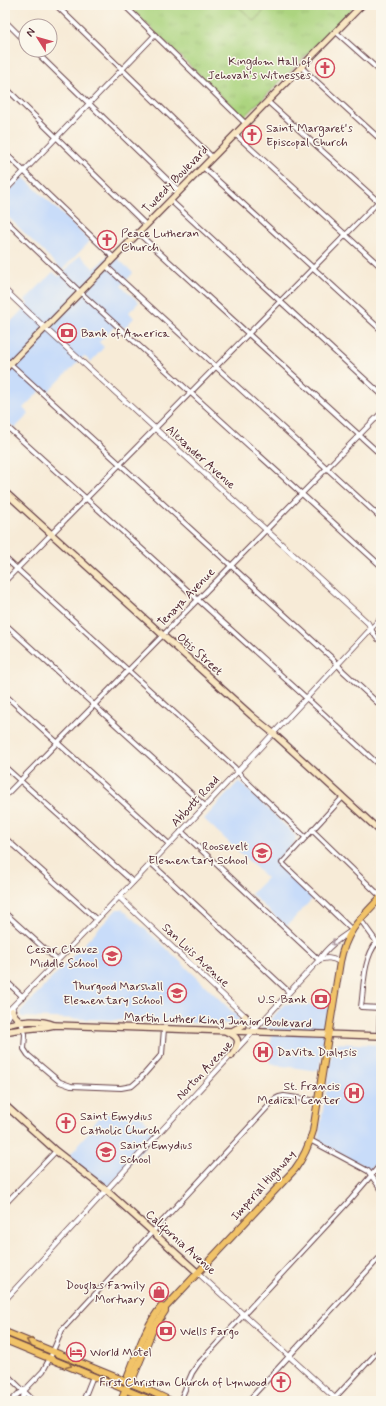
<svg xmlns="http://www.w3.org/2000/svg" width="386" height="1406" font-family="Mynerve,sans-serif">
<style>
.built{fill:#c8dcf9}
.grass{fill:url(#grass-tufts);stroke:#7b7a55}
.garden{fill:#acd47f;stroke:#7b7a55}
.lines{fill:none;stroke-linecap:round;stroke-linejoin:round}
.minor-casing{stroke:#643e45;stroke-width:6}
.tertiary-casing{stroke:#643e45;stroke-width:6}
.secondary-casing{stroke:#643e45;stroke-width:8}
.primary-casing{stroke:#643e45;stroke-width:8}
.minor{stroke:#fff;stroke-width:4}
.tertiary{stroke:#fff;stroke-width:4.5}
.secondary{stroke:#f9e7c3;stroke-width:5.5}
.primary{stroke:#f1c369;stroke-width:6}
.oneway{stroke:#ae9aa0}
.oneway2{stroke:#956947}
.labels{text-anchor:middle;stroke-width:3;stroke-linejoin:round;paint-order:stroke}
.poi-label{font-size:12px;fill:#4a1f2b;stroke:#fbf7ec;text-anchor:end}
.street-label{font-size:12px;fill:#4a1f2b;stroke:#fbf7ec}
</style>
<defs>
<pattern id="grass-tufts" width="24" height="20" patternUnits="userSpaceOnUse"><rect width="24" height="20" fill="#acd47f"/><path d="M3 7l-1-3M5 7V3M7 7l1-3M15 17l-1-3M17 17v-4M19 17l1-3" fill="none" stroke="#96b66e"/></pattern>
</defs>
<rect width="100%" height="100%" fill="#fbf7ec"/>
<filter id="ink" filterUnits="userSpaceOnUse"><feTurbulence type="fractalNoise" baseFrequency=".025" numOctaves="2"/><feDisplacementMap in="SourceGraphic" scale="8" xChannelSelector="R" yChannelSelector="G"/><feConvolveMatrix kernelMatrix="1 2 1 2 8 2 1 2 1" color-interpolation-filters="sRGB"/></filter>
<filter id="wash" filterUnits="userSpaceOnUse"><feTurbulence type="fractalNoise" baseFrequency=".012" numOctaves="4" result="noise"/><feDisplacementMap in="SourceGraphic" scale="16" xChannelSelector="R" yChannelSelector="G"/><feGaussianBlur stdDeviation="0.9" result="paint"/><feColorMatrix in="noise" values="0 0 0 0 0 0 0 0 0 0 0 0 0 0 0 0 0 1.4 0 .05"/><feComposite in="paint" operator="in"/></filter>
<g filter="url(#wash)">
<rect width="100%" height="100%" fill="#f7ebd7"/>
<!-- built -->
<g class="built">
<path d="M23,177L90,241L62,270L5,214V195Z"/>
<path d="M111,252L133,273L121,286L139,302L129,312L134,318L124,328L118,323L99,342L104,347L91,362L84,356L47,393L42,389L23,408L29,414L15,428L9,423L5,427V326L6,327L28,304L25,300L53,272L59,277L80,255L94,269Z"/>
<path d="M239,781L296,836L295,842L275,863L313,898L286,927L251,894L267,878L204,819Z"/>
<path d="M117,909H122L163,945L239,1018L236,1024L21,1017L20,1012Z"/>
<path d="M285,1004L330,1007L319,1071L269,1064L272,1029H261Z"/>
<path d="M334,1043L381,1045V1159L371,1168L369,1169L318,1141Z"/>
<path d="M103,1114L140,1116L158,1132L106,1190L66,1159L78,1146L77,1145L90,1131L88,1129Z"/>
</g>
<!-- grass -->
<path class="grass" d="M127,5H356L261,101L257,104L245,116H242Z"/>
<!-- garden -->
<path class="garden" d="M237,5H269L254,21Z"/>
</g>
<g filter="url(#ink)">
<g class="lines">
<!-- minor casing -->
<g class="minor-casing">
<g id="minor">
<path d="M56,5L212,157"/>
<path d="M124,5L245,123"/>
<path d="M380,5L381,6"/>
<path d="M5,7L7,5"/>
<path d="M5,21L26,42"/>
<path d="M336,32L381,72"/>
<path d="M34,50L179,191"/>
<path d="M301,67L381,140"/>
<path d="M5,87L146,225"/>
<path d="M267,101L381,204"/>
<path d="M235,134L381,267"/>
<path d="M5,153L114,258"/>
<path d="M203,167L381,330"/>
<path d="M5,191L155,35"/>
<path d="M170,200L381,394"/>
<path d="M5,220L80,292L381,566"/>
<path d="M138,233L381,455"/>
<path d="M106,266L381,518"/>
<path d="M5,359L333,659L343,671L381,706"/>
<path d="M5,425L313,704L381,767"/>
<path d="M5,558L235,768L243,778L305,837"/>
<path d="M5,581L381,199"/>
<path d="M5,624L205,806"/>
<path d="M371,629L376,637L381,642"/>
<path d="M5,695L169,844"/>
<path d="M5,767L133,882"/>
<path d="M5,796L381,413"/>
<path d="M343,797L282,863L352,930"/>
<path d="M312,830L381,897"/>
<path d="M181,831L319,960"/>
<path d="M5,838L97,920"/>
<path d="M151,863L289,992"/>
<path d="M5,913L58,961"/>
<path d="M360,919L381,948"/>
<path d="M377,942C363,959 364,986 361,1007L381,1008"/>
<path d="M5,980L23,997"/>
<path d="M21,1022L25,1034L24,1049L28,1055L60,1082L71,1086L121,1088L132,1086L140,1079L162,1054L164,1029"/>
<path d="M379,1036L380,1008"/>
<path d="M310,1140L368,1171L381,1189"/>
<path d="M5,1204L56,1151"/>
<path d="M5,1373L34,1401"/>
<path d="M11,1401L18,1394L24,1391L43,1371L50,1358L62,1330L275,1099L279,1097L284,1096L318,1101"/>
<path d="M20,1401L23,1398L24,1391"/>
<path d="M83,1401L93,1376"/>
<path d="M180,1401L192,1373L198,1364L351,1199L381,1164"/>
<path d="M248,1401L381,1256"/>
<path d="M332,1401L381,1348"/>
</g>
</g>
<!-- tertiary casing -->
<g class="tertiary-casing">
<g id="tertiary">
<path d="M5,290L45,328L355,611L368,623L371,629"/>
<path d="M119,897L245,1016L253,1025L254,1032"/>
<path d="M319,960C327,957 332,958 340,962"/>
<path d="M5,1014C133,885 257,751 381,618"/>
<path d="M5,1023L13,1009"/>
<path d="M197,1272L338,1401"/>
<path d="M5,1300L319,960C327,947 339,939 351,931"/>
</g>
</g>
<!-- secondary casing -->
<g class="secondary-casing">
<g id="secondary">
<path d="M5,369L362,5"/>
<path d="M5,492L252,716L273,733L381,832"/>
<path d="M12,1011L15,1016L21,1022"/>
<path d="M5,1025C20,1021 40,1019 54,1025"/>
<path d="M234,1030L243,1025L245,1016"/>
<path d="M5,1032C21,1028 38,1029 54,1025L381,1036"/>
<path d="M227,1032C243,1038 238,1045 231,1056"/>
<path d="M5,1105L56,1151L106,1190L197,1272"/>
</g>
</g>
<!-- primary casing -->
<g class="primary-casing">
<g id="primary">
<path d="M5,1332L152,1392L171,1401"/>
<path d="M5,1340L153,1401"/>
<path d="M130,1379L128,1376L130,1371C139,1348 146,1326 161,1307L165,1308L295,1169C304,1157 309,1145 313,1131L340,962C346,931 360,919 381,897"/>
<path d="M121,1401L130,1379L133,1378L153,1329L165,1311V1308"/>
</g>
</g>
<!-- minor -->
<use href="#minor" class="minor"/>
<!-- tertiary -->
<use href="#tertiary" class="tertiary"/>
<!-- secondary -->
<use href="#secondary" class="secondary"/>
<!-- primary -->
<use href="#primary" class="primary"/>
</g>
<!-- one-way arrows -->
<defs><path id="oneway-chevron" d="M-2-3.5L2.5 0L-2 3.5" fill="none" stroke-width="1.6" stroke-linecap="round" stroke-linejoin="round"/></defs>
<use class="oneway" href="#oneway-chevron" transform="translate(334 943) rotate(139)"/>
<g class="oneway2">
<use href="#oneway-chevron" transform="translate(29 1341) rotate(-158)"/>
<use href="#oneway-chevron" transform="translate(69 1365) rotate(22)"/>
</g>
</g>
<!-- icons -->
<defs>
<g id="church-ring" transform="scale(1)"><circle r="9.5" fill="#fbf7ec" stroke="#d1495b" stroke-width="1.5"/><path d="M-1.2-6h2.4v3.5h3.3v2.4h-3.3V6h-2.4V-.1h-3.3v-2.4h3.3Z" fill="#d1495b"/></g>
<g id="bank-ring" transform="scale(1)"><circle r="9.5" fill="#fbf7ec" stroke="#d1495b" stroke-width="1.5"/><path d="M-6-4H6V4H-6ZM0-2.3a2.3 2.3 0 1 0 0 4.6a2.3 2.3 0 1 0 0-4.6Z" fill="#d1495b"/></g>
<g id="school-ring" transform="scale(1)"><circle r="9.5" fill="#fbf7ec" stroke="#d1495b" stroke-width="1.5"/><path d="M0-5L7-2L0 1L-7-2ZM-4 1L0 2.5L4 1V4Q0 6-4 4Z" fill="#d1495b"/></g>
<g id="hospital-ring" transform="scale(1)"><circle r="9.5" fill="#fbf7ec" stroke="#d1495b" stroke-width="1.5"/><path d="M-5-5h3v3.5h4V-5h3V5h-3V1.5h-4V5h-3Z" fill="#d1495b"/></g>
<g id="shop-ring" transform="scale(1)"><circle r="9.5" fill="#fbf7ec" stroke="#d1495b" stroke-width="1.5"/><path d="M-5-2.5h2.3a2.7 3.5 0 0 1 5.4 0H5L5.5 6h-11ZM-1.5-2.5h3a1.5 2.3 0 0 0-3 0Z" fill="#d1495b"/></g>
<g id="hotel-ring" transform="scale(1)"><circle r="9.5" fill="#fbf7ec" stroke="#d1495b" stroke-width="1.5"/><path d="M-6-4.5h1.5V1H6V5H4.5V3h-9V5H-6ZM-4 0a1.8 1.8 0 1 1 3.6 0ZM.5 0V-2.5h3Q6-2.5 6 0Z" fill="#d1495b"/></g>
</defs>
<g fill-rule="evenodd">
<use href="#church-ring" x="325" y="68"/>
<use href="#church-ring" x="252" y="135"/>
<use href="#church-ring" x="107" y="240"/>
<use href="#bank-ring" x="67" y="333"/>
<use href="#school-ring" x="262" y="853"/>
<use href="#school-ring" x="112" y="956"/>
<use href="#school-ring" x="177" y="993"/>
<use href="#bank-ring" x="321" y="999"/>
<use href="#hospital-ring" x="263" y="1052"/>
<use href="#hospital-ring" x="354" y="1093"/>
<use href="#church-ring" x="66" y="1123"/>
<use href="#school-ring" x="106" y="1152"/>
<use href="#shop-ring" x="159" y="1292"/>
<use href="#bank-ring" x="166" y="1331"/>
<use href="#hotel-ring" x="76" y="1352"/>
<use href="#church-ring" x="281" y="1382"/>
</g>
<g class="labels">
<!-- poi labels -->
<g class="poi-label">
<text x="311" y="65">Kingdom Hall of<tspan x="311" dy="14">Jehovah's Witnesses</tspan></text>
<text x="266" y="132" text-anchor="start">Saint Margaret's<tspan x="266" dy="14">Episcopal Church</tspan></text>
<text x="121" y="237" text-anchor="start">Peace Lutheran<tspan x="121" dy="14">Church</tspan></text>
<text x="81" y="337" text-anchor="start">Bank of America</text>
<text x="248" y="850">Roosevelt<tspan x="248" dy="14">Elementary School</tspan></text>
<text x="98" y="953">Cesar Chavez<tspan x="98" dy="14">Middle School</tspan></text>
<text x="163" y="990">Thurgood Marshall<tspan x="163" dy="14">Elementary School</tspan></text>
<text x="307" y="1003">U.S. Bank</text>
<text x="277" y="1056" text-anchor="start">DaVita Dialysis</text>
<text x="340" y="1090">St. Francis<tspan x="340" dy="14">Medical Center</tspan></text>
<text x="80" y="1120" text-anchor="start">Saint Emydius<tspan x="80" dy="14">Catholic Church</tspan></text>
<text x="120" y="1149" text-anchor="start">Saint Emydius<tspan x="120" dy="14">School</tspan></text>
<text x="145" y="1289">Douglas Family<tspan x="145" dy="14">Mortuary</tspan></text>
<text x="180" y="1335" text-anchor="start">Wells Fargo</text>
<text x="90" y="1356" text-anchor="start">World Motel</text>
<text x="267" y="1386">First Christian Church of Lynwood</text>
</g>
<!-- street labels -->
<g class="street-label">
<text transform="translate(175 179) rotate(-46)" y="4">Tweedy Boulevard</text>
<text transform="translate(201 457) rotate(42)" y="4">Alexander Avenue</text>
<text transform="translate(186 597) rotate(-46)" y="4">Tenaya Avenue</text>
<text transform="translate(200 654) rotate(42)" y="4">Otis Street</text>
<text transform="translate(195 801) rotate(-47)" y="4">Abbott Road</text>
<text transform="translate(196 955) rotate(43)" y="4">San Luis Avenue</text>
<text transform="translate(218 1020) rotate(2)" y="4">Martin Luther King Junior Boulevard</text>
<text transform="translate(204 1070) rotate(-47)" y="4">Norton Avenue</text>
<text transform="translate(263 1185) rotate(-48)" y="4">Imperial Highway</text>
<text transform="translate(181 1242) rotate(42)" y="4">California Avenue</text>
</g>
</g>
<!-- margin -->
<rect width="386" height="1406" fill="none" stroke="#fbf7ec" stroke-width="20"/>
<!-- north arrow -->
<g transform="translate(38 38) rotate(307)"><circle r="19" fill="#fbf7ec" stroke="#b4a19f"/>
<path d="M0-3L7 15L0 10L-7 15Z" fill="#d1495b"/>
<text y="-6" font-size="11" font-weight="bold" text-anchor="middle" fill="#4a1f2b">N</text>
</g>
</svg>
